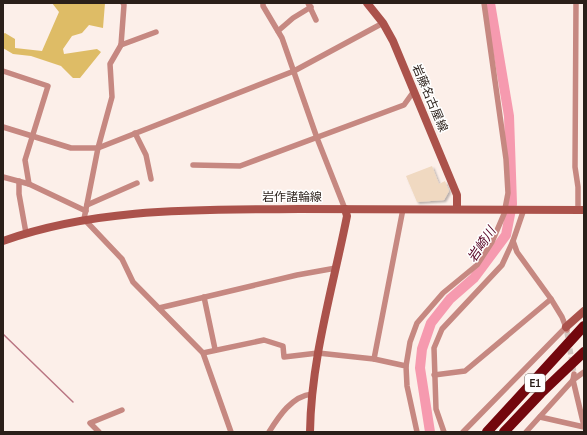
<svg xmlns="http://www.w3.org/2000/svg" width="587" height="435" font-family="'Archivo Narrow','Noto Sans JP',sans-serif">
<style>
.forest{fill:#debc66}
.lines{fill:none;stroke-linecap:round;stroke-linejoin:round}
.stream{stroke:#b97582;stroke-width:1.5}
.river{stroke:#f69aaf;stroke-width:10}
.building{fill:#f0d9c1;filter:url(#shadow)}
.street-tunnel{stroke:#d2c5bf;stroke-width:5.5;stroke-dasharray:5.5 3;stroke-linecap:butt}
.street{stroke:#c68881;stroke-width:5.5}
.secondary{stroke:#ab524b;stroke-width:8}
.highway{stroke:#73070d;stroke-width:10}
.labels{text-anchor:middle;stroke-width:3;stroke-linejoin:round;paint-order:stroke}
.shield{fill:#fff;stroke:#6a625e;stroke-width:1}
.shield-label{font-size:11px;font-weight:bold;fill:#2a1f19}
.street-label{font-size:12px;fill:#2a1f19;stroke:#fff}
.water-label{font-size:13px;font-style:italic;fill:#550323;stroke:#fff}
</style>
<defs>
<filter id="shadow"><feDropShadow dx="2" dy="2" stdDeviation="1" flood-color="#0004"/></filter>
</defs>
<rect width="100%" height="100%" fill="#fcefe9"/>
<!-- forest -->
<path class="forest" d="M52,3H105L103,28L89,25L82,33L72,36L63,49L64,54L97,49L101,52L80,78H73L61,66L31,56L13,54L3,48V34L5,33L15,39V48L42,51L59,12Z"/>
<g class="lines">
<!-- stream -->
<path class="stream" d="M3,334L73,402"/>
<!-- river -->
<path class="river" d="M430,432L420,368L422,349L431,323L450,299L474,278L506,235L512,204L509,116L490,3"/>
</g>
<!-- building -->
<path class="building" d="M432,166L439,184L445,181L449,191L444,200L417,202L406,176Z"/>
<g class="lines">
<!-- street-tunnel -->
<path class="street-tunnel" d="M567,332L574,374"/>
<!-- street -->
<g class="street">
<path d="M123,3L124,5L121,45L110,64L112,97L98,148L84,219L122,259L133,282L203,353L231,432"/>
<path d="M263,3V6L282,38L317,138L345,209"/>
<path d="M308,3L316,20"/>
<path d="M576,3L575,167L578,187V210"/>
<path d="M278,31L293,18L311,7"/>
<path d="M121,45L156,32"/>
<path d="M3,71L48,86L25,160L29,184"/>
<path d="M3,127L71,148H98L294,71L383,23"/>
<path d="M135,133L146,155L151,179"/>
<path d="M193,165L240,166L404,105L414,91"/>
<path d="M3,177L29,184L86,211"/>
<path d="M19,181V194L26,233"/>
<path d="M87,205L137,183"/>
<path d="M524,209L513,241L517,252L551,299L562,317L567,330"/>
<path d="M204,297L215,349"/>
<path d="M159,308L297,275L336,268"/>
<path d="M203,353L264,340L283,346L284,357L318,353L374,359L406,366L407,386L417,432"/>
<path d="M374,359L403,209"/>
<path d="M406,366L410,342L417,323L443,293L477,265L492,242L504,214L508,193L506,159L484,3"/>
<path d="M574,374L573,380L584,426"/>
<path d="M434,375L465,371L551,299"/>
<path d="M540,417L584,427"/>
<path d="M99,432L90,423L122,410"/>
<path d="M269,432C279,416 292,396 312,394"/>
<path d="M444,432L436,409L434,348L442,329L502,265L513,241"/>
<path d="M463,432L566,327"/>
<path d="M526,432L573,380L584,372"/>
</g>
<!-- secondary -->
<g class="secondary">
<path d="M367,3L383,23L393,41L457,195V208"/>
<path d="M3,241C99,207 199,210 299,209C394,209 489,209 584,210"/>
<path d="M566,327L584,311"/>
<path d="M310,432C311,359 333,287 347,216L345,209"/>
</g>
<!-- highway -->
<g class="highway">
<path d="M487,432L584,326"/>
<path d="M504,432L541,393L584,352"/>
</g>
</g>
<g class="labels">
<!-- shield labels -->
<rect class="shield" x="525" y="374" width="20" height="18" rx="3"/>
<g class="shield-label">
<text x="535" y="387">E1</text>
</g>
<!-- street labels -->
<g class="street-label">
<text transform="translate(430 98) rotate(67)" y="4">岩藤名古屋線</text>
<text x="292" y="201">岩作諸輪線</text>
</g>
<!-- water labels -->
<g class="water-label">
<text transform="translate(481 244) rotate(-56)" y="5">岩崎川</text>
</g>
</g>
<!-- border -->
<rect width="587" height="435" fill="none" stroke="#2a1f19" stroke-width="8"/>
</svg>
